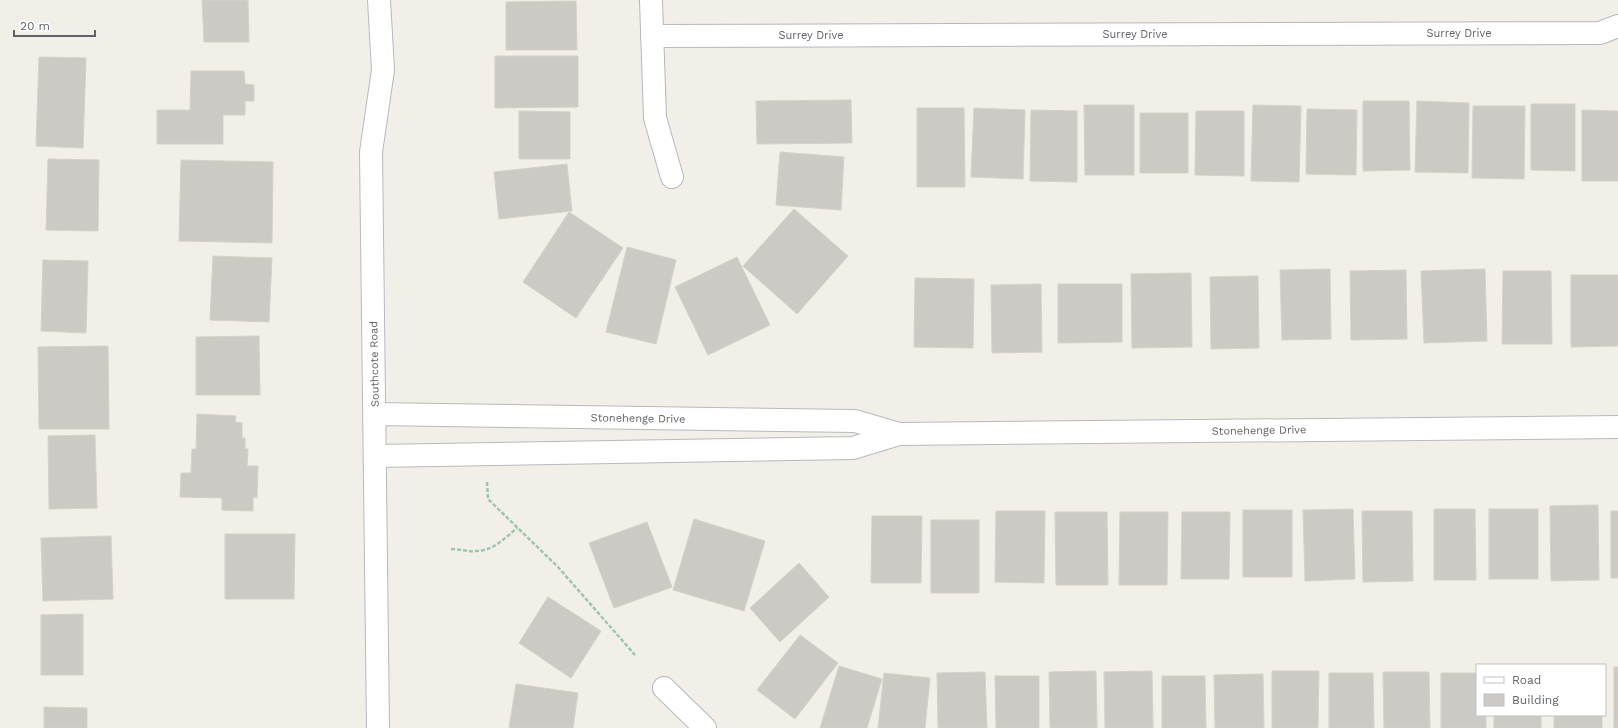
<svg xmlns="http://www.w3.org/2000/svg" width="1618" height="728" font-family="'Work Sans',sans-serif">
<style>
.building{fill:#cccac5;stroke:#d6d1c6}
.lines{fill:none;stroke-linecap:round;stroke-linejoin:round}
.street-casing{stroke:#b5b8bc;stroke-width:24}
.secondary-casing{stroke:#b6babf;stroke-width:24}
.path{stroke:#9cc7a9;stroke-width:2.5;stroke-dasharray:4 2;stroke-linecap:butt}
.street{stroke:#fff;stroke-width:22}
.secondary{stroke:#fff;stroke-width:22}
.labels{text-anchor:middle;stroke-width:3;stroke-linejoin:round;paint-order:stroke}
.street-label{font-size:11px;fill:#5f6368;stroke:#fff}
</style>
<rect width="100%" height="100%" fill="#f1efe8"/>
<!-- building -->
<g class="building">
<path d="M202,0H248L249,42H204Z"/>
<path d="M576,1L577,50H506V2Z"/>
<path d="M495,56H578V107L495,108Z"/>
<path d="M39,57L86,58L83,148L36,146Z"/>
<path d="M191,71H244L245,84L254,85V101H245V115H223V144H157V110H190Z"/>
<path d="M851,100L852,143L757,144L756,101Z"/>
<path d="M1363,101H1409L1410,170L1363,171Z"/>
<path d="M1417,101L1469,103L1468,173L1415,172Z"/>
<path d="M1531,104H1575V171L1531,170Z"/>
<path d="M1084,105H1134V175H1085Z"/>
<path d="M1253,105L1301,106L1299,182L1251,181Z"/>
<path d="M1473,106H1525L1524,179L1472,178Z"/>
<path d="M917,108H964L965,187H917Z"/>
<path d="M974,108L1025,110L1023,179L971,177Z"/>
<path d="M1307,109L1357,110L1356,175L1306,174Z"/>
<path d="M1031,110L1077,111V182L1030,181Z"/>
<path d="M1582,110L1618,111V181H1582Z"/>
<path d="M519,111L570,112V159H519Z"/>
<path d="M1196,111H1244V176L1195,175Z"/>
<rect x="1140" y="113" width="48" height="60"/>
<path d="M780,152L844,157L841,210L776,205Z"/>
<path d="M48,159L99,160L98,231L46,230Z"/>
<path d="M181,160L273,162L272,243L179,241Z"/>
<path d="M567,164L572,211L499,219L494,172Z"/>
<path d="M794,209L848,256L797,314L743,266Z"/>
<path d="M569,212L623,248L576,318L523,282Z"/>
<path d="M627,247L676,260L656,344L606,332Z"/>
<path d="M213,256L272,258L269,322L210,320Z"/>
<path d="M737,257L770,325L708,355L675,287Z"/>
<path d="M43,260L88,261L86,333L41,331Z"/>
<path d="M1330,269L1331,339L1282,340L1280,270Z"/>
<path d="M1485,269L1487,341L1424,343L1421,271Z"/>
<path d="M1406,270L1407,339L1351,340L1350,271Z"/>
<path d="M1503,271H1551L1552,344H1502Z"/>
<path d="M1191,273L1192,347L1132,348L1131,274Z"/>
<path d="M1571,275H1618V346L1571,347Z"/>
<path d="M1258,276L1259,348L1211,349L1210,277Z"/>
<path d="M915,278L974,279L973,348L914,347Z"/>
<path d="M1041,284L1042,352L992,353L991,285Z"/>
<path d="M1058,284H1122V342L1058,343Z"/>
<path d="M259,336L260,395H196V337Z"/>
<path d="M108,346L109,429H39L38,347Z"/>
<path d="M197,414L236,416L235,422L242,423V438H245V449H248L247,466H258L257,498L253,497V511L222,510V498L180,497L181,473H191L192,449H196Z"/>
<path d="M95,435L97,508L49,509L48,436Z"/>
<path d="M1598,505L1599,580L1551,581L1550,506Z"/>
<path d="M1353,509L1355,579L1305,581L1303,510Z"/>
<path d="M1434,509H1475L1476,580H1434Z"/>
<rect x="1489" y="509" width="49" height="70"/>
<rect x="1243" y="510" width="49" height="67"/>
<path d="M996,511H1045L1044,583L995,582Z"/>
<path d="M1362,511H1412L1413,581L1363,582Z"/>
<rect x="1611" y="511" width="7" height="67"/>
<path d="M1055,512H1107L1108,585H1056Z"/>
<path d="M1120,512H1168L1167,585H1119Z"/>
<path d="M1182,512H1230L1229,579H1181Z"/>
<path d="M872,516H922L921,583H871Z"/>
<path d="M694,519L765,541L744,611L673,590Z"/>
<rect x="931" y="520" width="48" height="73"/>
<path d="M647,522L672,587L614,608L589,543Z"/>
<path d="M225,534H295L294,599H225Z"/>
<path d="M111,536L113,599L43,601L41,538Z"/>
<path d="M799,563L829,597L780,642L750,608Z"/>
<path d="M548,597L601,631L571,678L519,643Z"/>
<path d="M83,614V675H41V615Z"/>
<path d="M800,635L838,663L795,719L757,690Z"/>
<path d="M839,666L882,679L867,728H820Z"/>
<rect x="1614" y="667" width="4" height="61"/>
<path d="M1096,671L1097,728H1050L1049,672Z"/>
<path d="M1152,671L1153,728H1105L1104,672Z"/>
<path d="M1272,671H1319L1318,728H1272Z"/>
<path d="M985,672L987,728H938L937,673Z"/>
<path d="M1383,672H1429L1430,728H1384Z"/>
<path d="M884,673L930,678L925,728H878Z"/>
<path d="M1329,673H1373L1374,728H1329Z"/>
<path d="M1441,673H1477V715H1486V728H1441Z"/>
<path d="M1263,674L1264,728H1215L1214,675Z"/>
<path d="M995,676H1039V728H996Z"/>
<path d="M1162,676H1205L1206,728H1162Z"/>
<path d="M516,684L578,693L573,728H509Z"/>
<path d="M44,707L87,708V728H44Z"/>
<rect x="1494" y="715" width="47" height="13"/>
<rect x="1554" y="715" width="48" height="13"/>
</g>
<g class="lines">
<!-- street casing -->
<g class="street-casing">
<g id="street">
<path d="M651,0L655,118L672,177"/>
<path d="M652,36L1600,33L1618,26"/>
<path d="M664,688L705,728"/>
</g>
</g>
<!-- secondary casing -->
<g class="secondary-casing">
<g id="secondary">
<path d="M375,414L855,421L899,434L1618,427"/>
<path d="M376,456L853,448L899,434"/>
<path d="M378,728L371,152L383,70L379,0"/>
</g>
</g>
<!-- path -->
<g class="path">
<path d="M487,482L488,499L558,567L635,655"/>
<path d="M451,549C460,549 468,552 476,551C493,551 505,538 517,528"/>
</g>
<!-- street -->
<use href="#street" class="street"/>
<!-- secondary -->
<use href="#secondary" class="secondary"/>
</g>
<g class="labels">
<!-- street labels -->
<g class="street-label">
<text x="1459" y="37">Surrey Drive</text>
<text x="1135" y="38">Surrey Drive</text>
<text x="811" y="39">Surrey Drive</text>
<text transform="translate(374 364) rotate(-91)" y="4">Southcote Road</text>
<text transform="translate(638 418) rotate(1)" y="4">Stonehenge Drive</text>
<text transform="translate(1259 430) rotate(-1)" y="4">Stonehenge Drive</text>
</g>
</g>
<!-- legend -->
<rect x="1476" y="664" width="130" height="52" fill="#ffffff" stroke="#bfc1c3"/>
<rect x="1484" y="677" width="20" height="6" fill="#ffffff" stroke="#bfc1c3"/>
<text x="1512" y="684" font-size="12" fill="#5f6368">Road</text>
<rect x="1484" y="694" width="20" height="12" fill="#cccac5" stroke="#bfc1c3"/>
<text x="1512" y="704" font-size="12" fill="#5f6368">Building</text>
<!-- scale -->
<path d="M14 30v6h81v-6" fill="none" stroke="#5f6368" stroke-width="2"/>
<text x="20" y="30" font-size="12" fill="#5f6368" stroke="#ffffff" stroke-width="3" paint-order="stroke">20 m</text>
</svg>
